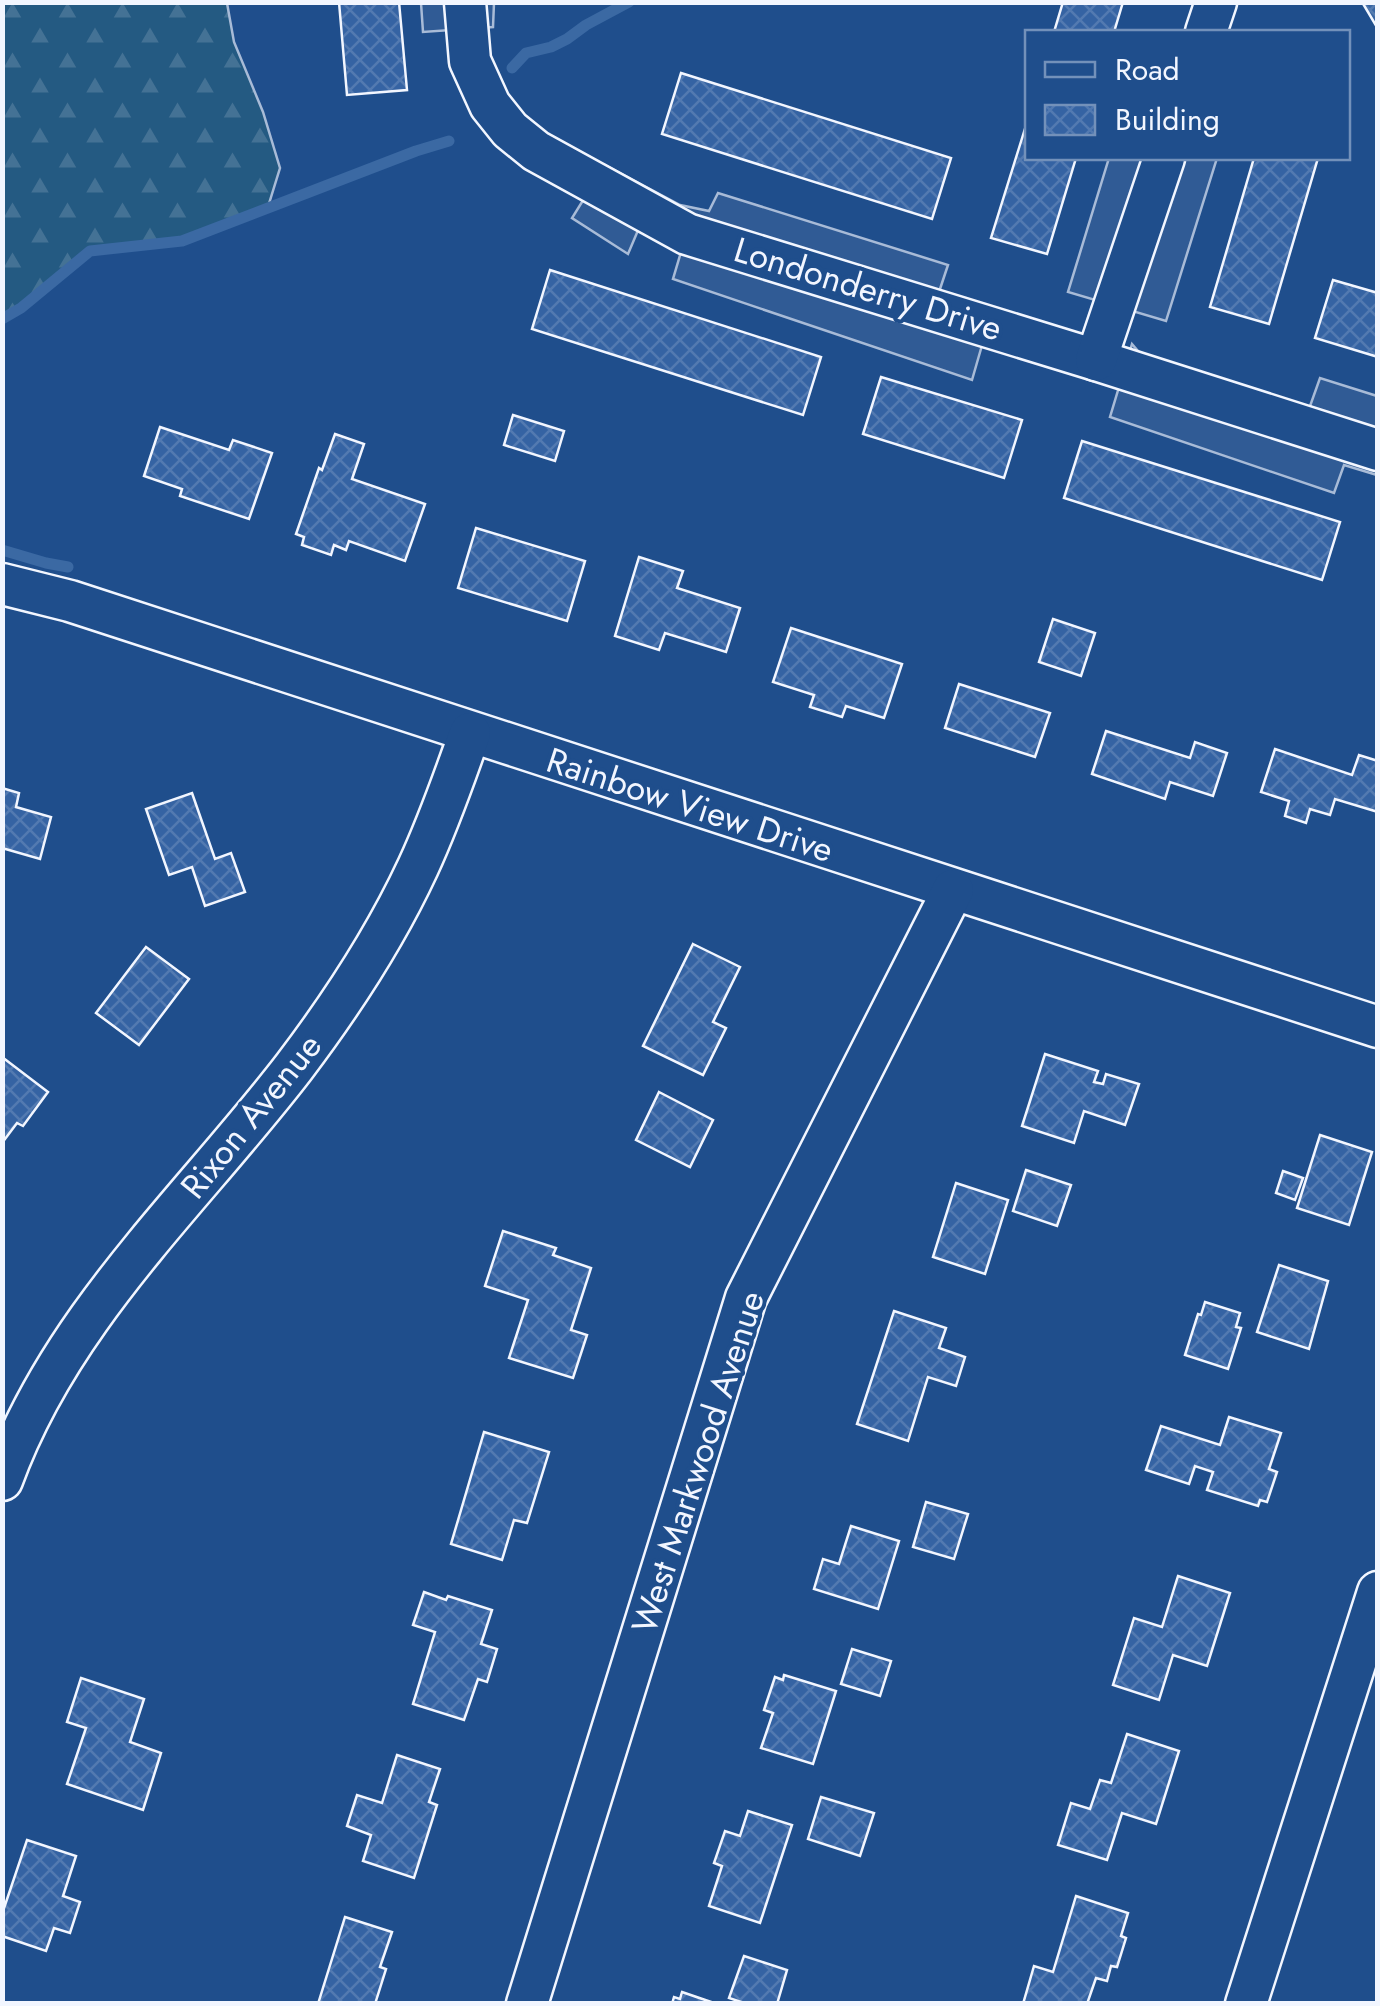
<svg xmlns="http://www.w3.org/2000/svg" width="1380" height="2006" font-family="Jost,sans-serif">
<style>
.forest{fill:url(#forest-firs);stroke:#a8bbd7;stroke-width:2.5}
.parking{fill:#305b95;stroke:#a8bbd7;stroke-width:2.5}
.lines{fill:none;stroke-linecap:round;stroke-linejoin:round}
.stream{stroke:#3b69a3;stroke-width:11}
.building{fill:url(#building-cross-hatch);stroke:#f2f6ff;stroke-width:2.5}
.minor-casing{stroke:#f2f6ff;stroke-width:45}
.minor{stroke:#1f4e8c;stroke-width:40}
.labels{text-anchor:middle;stroke-width:8;stroke-linejoin:round;paint-order:stroke}
.street-label{font-size:35px;fill:#f2f6ff;stroke:#1f4e8c}
</style>
<defs>
<pattern id="forest-firs" width="22" height="20" patternUnits="userSpaceOnUse" patternTransform="scale(2.5)"><rect width="22" height="20" fill="#245a82"/><path d="M5 1l3.5 6h-7zM16 11l3.5 6h-7z" fill="#447295"/></pattern>
<pattern id="building-cross-hatch" width="8" height="8" patternUnits="userSpaceOnUse" patternTransform="scale(2.5)"><rect width="8" height="8" fill="#3563a3"/><path d="M0 0l8 8M0 8l8-8" fill="none" stroke="#537ab1"/></pattern>
</defs>
<rect width="100%" height="100%" fill="#1f4e8c"/>
<!-- forest -->
<path class="forest" d="M3,2L227,3L234,42L263,112L280,168L267,210L182,241L90,251L21,308L3,319Z"/>
<!-- parking -->
<g class="parking">
<path d="M421,3H494L493,27L423,32Z"/>
<path d="M1109,158H1217L1166,321L1068,292Z"/>
<path d="M605,165L680,205L709,211L718,193L948,265L939,292L993,307L972,380L673,279L681,252L639,228L628,254L572,218Z"/>
<path d="M1132,344L1144,358L1309,409L1320,378L1377,396V475L1344,465L1334,493L1110,417Z"/>
</g>
<g class="lines">
<!-- stream -->
<g class="stream">
<path d="M512,68L526,53L551,47L567,39L586,25L629,2"/>
<path d="M2,319L21,308L90,251L182,241L416,151L449,141"/>
<path d="M2,550L46,563L68,567"/>
</g>
</g>
<!-- building -->
<g class="building">
<path d="M339,2H399L407,90L347,95Z"/>
<path d="M1063,2H1123L1114,32H1054Z"/>
<path d="M1362,2H1378V29Z"/>
<path d="M681,73L951,158L932,219L662,134Z"/>
<path d="M1028,119V158H1076L1047,254L991,238Z"/>
<path d="M1254,158H1318L1269,324L1210,307Z"/>
<path d="M550,270L821,357L803,415L532,329Z"/>
<path d="M1333,280L1378,293V357L1315,338Z"/>
<path d="M881,377L1022,420L1004,478L863,434Z"/>
<path d="M513,415L564,431L555,461L504,445Z"/>
<path d="M160,427L229,450L233,440L272,453L249,519L180,496L182,489L144,476Z"/>
<path d="M335,434L364,444L352,479L425,504L405,561L349,541L346,550L334,545L331,555L302,545L304,537L296,534L319,468L322,470Z"/>
<path d="M1082,441L1340,522L1322,580L1064,498Z"/>
<path d="M476,528L585,561L567,621L458,588Z"/>
<path d="M639,557L683,571L677,588L740,608L726,652L665,633L659,650L615,636Z"/>
<path d="M1053,619L1095,633L1081,676L1039,662Z"/>
<path d="M791,628L902,664L884,718L846,706L842,717L810,707L814,695L773,682Z"/>
<path d="M959,684L1050,713L1035,757L945,728Z"/>
<path d="M1106,731L1190,758L1195,742L1227,753L1213,796L1170,782L1165,799L1092,774Z"/>
<path d="M1275,749L1352,775L1359,755L1378,761V812L1335,799L1330,815L1310,809L1306,823L1285,816L1289,801L1261,792Z"/>
<path d="M2,788L19,793L16,807L51,817L40,859L2,848Z"/>
<path d="M192,793L215,859L231,853L245,892L205,906L192,867L169,875L146,809Z"/>
<path d="M693,944L740,967L713,1022L726,1028L703,1075L643,1046Z"/>
<path d="M146,947L189,979L139,1045L96,1013Z"/>
<path d="M1045,1054L1098,1071L1094,1082L1103,1084L1106,1074L1139,1084L1125,1125L1084,1111L1074,1143L1022,1126Z"/>
<path d="M2,1057L48,1092L23,1126L17,1123L2,1143Z"/>
<path d="M659,1092L713,1120L690,1167L636,1140Z"/>
<path d="M1320,1135L1372,1152L1349,1225L1297,1208Z"/>
<path d="M1026,1170L1071,1185L1057,1226L1013,1211Z"/>
<path d="M1283,1171L1303,1178L1295,1200L1276,1193Z"/>
<path d="M956,1183L1008,1200L985,1274L933,1257Z"/>
<path d="M503,1231L556,1248L553,1255L591,1268L571,1330L587,1335L573,1378L509,1358L528,1300L485,1286Z"/>
<path d="M1279,1265L1328,1281L1309,1349L1257,1332Z"/>
<path d="M1205,1302L1240,1313L1236,1327L1241,1328L1228,1369L1185,1355L1198,1314L1201,1315Z"/>
<path d="M894,1311L946,1328L939,1348L965,1357L956,1386L928,1377L908,1441L857,1424Z"/>
<path d="M1229,1417L1281,1433L1269,1469L1277,1472L1267,1502L1260,1500L1258,1506L1207,1490L1213,1472L1195,1466L1189,1484L1146,1470L1161,1426L1220,1445Z"/>
<path d="M484,1432L549,1452L527,1523L514,1520L502,1560L451,1544Z"/>
<path d="M926,1502L968,1514L954,1559L913,1547Z"/>
<path d="M851,1526L899,1541L878,1609L814,1589L823,1559L839,1564Z"/>
<path d="M1178,1576L1230,1593L1207,1666L1173,1655L1159,1700L1113,1685L1134,1618L1162,1627Z"/>
<path d="M424,1592L446,1600L448,1596L492,1610L481,1644L497,1649L487,1682L478,1679L464,1720L413,1704L435,1632L413,1625Z"/>
<path d="M852,1649L891,1661L880,1696L841,1684Z"/>
<path d="M784,1675L836,1691L813,1764L761,1748L773,1713L764,1710L775,1677L783,1680Z"/>
<path d="M81,1678L144,1699L130,1742L161,1753L143,1810L67,1784L86,1728L67,1722Z"/>
<path d="M1127,1734L1179,1751L1156,1824L1122,1813L1107,1860L1058,1845L1071,1803L1090,1809L1100,1780L1111,1783Z"/>
<path d="M397,1755L440,1769L429,1802L437,1805L414,1878L363,1861L371,1835L347,1826L357,1795L382,1803Z"/>
<path d="M821,1797L874,1813L860,1856L808,1839Z"/>
<path d="M748,1811L792,1825L760,1923L709,1906L722,1866L714,1863L725,1831L740,1836Z"/>
<path d="M27,1840L76,1856L63,1896L80,1902L70,1933L54,1928L46,1951L2,1936V1914Z"/>
<path d="M1076,1896L1128,1913L1121,1936L1126,1938L1117,1967L1111,1966L1107,1981L1096,1978L1087,2004H1023L1034,1966L1053,1972Z"/>
<path d="M345,1917L392,1932L380,1967L386,1969L375,2004H318Z"/>
<path d="M744,1956L787,1970L777,2004H747L729,1998Z"/>
<path d="M682,1992L717,2004H672L674,1997L680,1999Z"/>
</g>
<g class="lines">
<!-- minor casing -->
<g class="minor-casing">
<g id="minor">
<path d="M465,2L470,61L490,105L510,130L536,151L687,234L1096,360L1378,450"/>
<path d="M1206,32L1216,2"/>
<path d="M1096,360L1164,158"/>
<path d="M2,584L70,601L1378,1027"/>
<path d="M2,1480C61,1317 191,1201 294,1067C341,1005 385,938 418,867C438,824 454,779 470,733"/>
<path d="M527,2004L746,1298L953,890"/>
<path d="M1246,2004L1378,1592"/>
</g>
</g>
<!-- minor -->
<use href="#minor" class="minor"/>
</g>
<g class="labels">
<!-- street labels -->
<g class="street-label">
<text transform="translate(868 289) rotate(17)" y="12">Londonderry Drive</text>
<text transform="translate(690 805) rotate(18)" y="12">Rainbow View Drive</text>
<text transform="translate(251 1116) rotate(-51)" y="12">Rixon Avenue</text>
<text transform="translate(698 1462) rotate(-72)" y="12">West Markwood Avenue</text>
</g>
</g>
<!-- border -->
<rect width="1380" height="2006" fill="none" stroke="#f2f6ff" stroke-width="10"/>
<!-- legend -->
<rect x="1025" y="30" width="325" height="130" fill="#1f4e8c" stroke="#7391ba" stroke-width="2.5"/>
<rect x="1045" y="62" width="50" height="15" fill="#1f4e8c" stroke="#7391ba" stroke-width="2.5"/>
<text x="1115" y="80" font-size="30" fill="#f2f6ff">Road</text>
<rect x="1045" y="105" width="50" height="30" fill="url(#building-cross-hatch)" stroke="#7391ba" stroke-width="2.5"/>
<text x="1115" y="130" font-size="30" fill="#f2f6ff">Building</text>
</svg>
